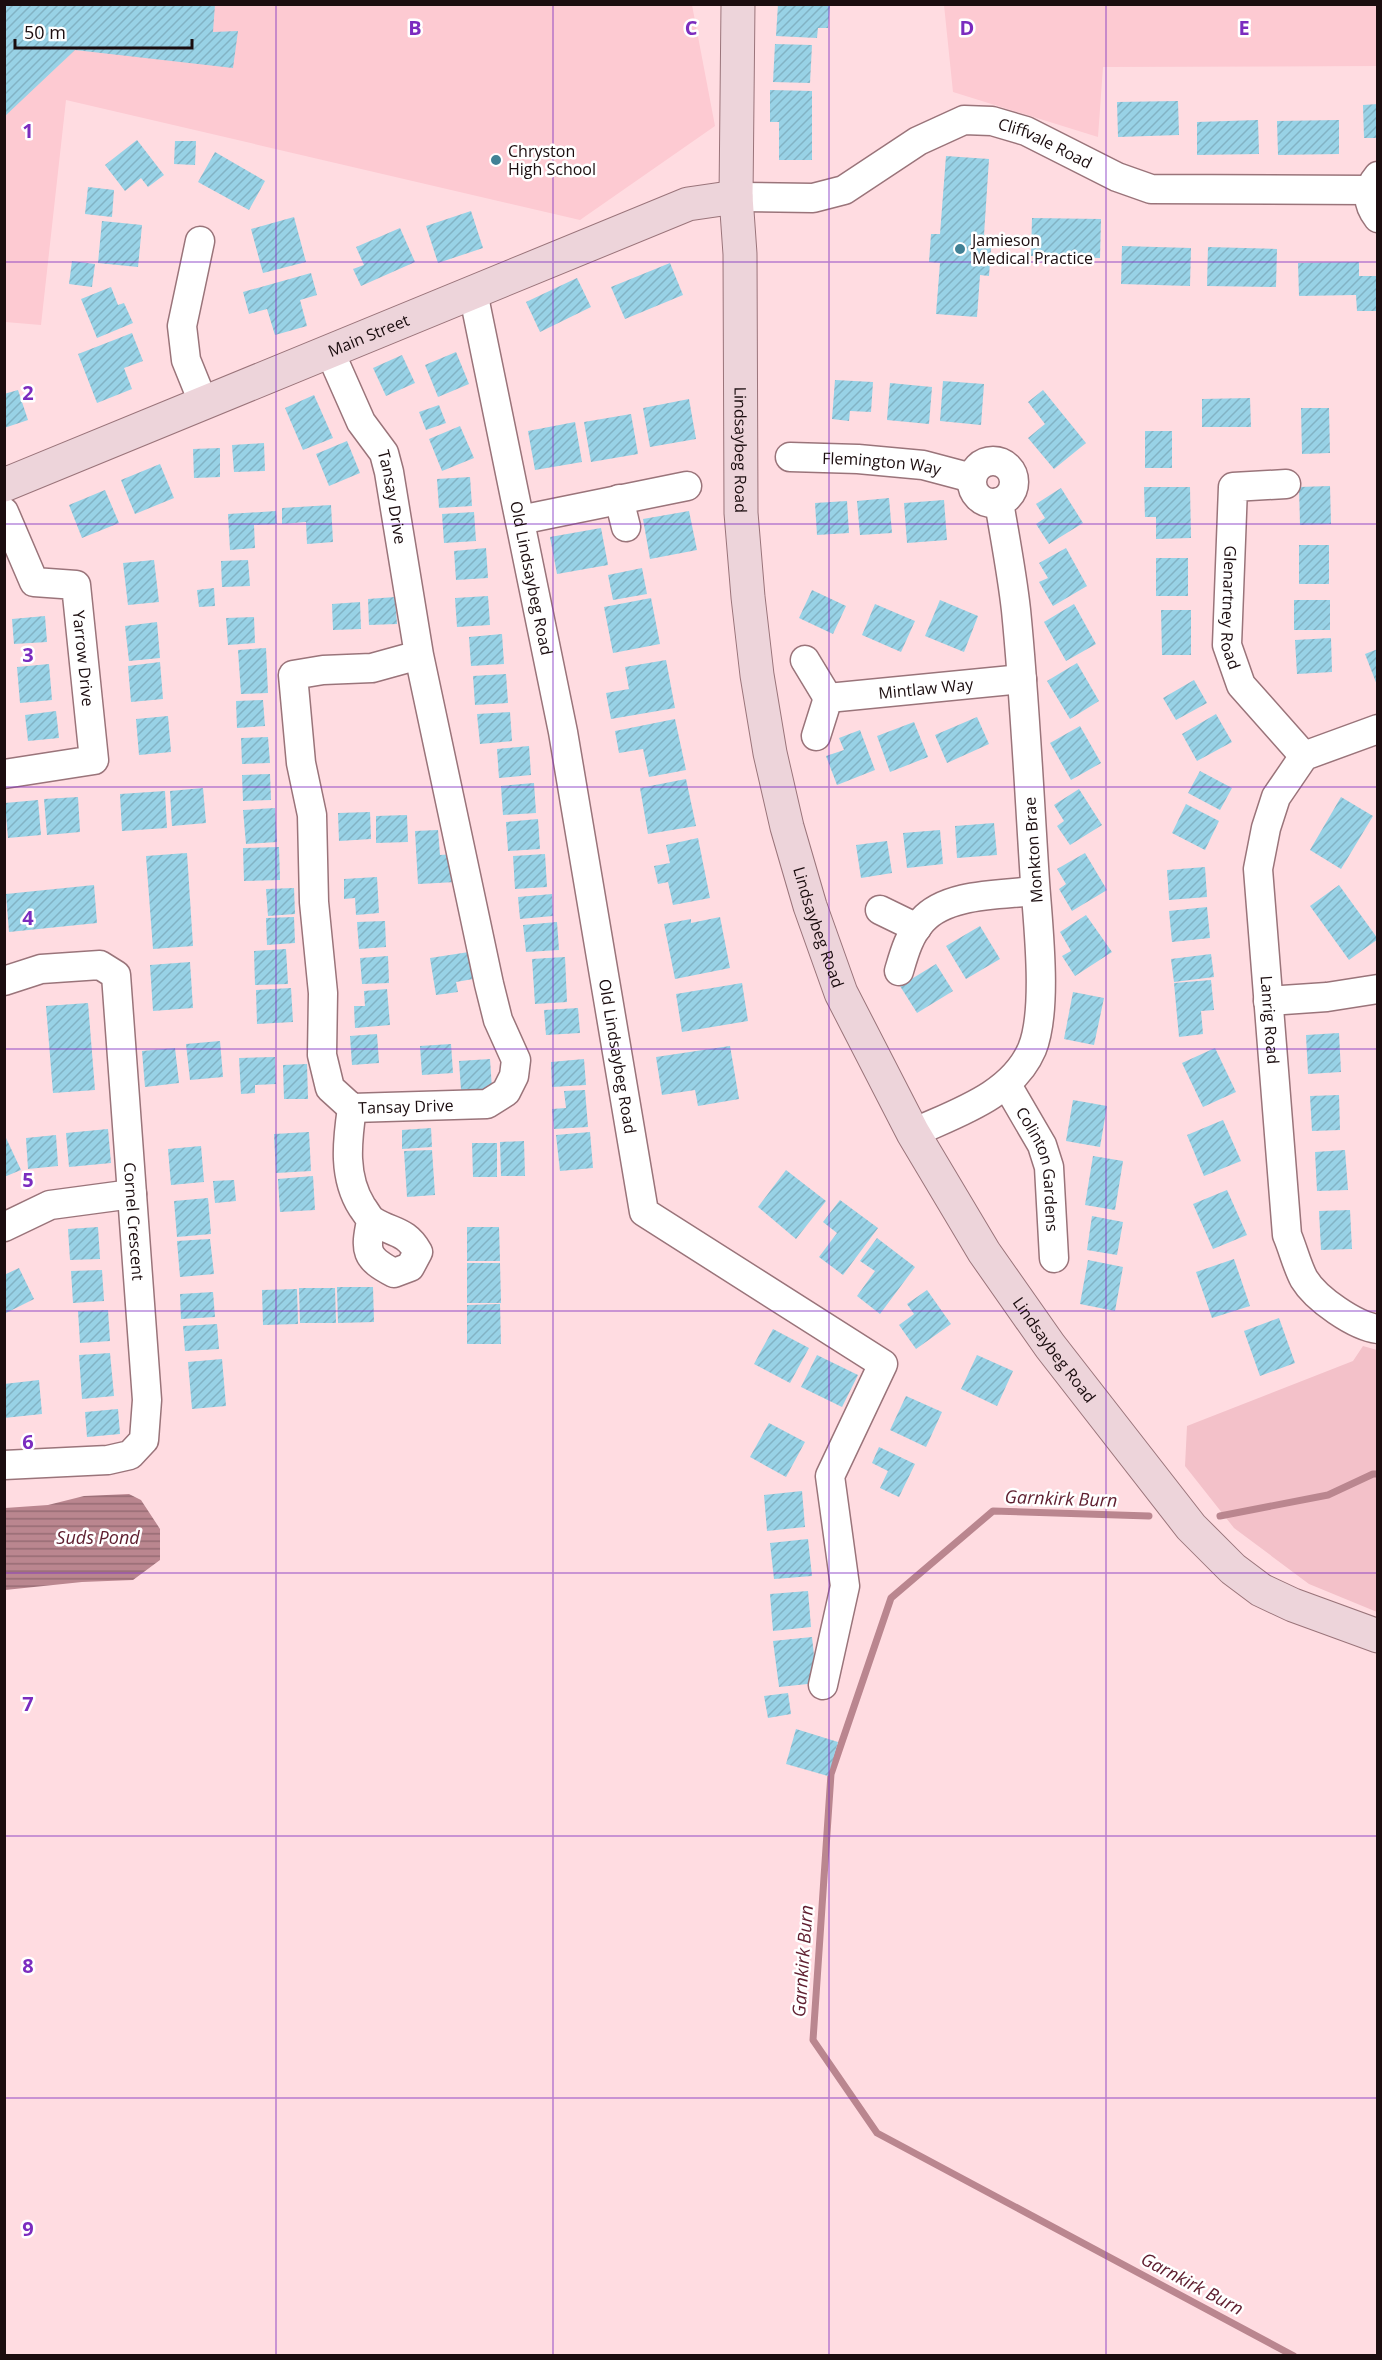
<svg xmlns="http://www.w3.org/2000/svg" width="1382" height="2360" font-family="'Open Sans',sans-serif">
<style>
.built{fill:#fdcad2}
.green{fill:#f3c1c9}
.water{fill:url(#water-rules)}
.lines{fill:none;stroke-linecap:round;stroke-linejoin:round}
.stream{stroke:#ba868f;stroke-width:7}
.building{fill:url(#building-hatch)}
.street-casing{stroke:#9a747a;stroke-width:31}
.secondary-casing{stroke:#9a747a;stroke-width:35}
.street{stroke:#fff;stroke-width:28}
.secondary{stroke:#edd4da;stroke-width:33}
.grid{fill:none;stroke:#7b2cbf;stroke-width:1.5;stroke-opacity:0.55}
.poi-dot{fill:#418195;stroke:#fff;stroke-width:2}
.labels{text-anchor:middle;stroke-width:5;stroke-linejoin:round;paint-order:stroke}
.street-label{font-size:16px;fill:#1b0d0f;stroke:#fff}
.poi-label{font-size:16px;fill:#1b0d0f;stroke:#fff;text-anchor:start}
.water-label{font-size:18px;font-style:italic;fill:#602031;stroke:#fff}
.grid-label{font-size:20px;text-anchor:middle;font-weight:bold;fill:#7b2cbf;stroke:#fff;stroke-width:5;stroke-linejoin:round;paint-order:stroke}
</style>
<defs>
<pattern id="water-rules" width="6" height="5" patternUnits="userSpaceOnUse" patternTransform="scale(1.5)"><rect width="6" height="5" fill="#ba868f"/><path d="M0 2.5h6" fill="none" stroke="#966c73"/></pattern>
<pattern id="building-hatch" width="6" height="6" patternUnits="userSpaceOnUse" patternTransform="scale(1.5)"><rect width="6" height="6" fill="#98d2e6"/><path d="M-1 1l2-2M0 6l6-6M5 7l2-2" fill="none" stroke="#82b3c4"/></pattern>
</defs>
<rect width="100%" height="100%" fill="#ffdce1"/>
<!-- built -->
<g class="built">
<path d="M4,5H692L715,126L580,220L66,100L41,325L5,322Z"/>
<path d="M944,5H1377V66L1103,67L1098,137L953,92Z"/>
</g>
<!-- green -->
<path class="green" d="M1363,1346L1377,1350V1612L1309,1584L1234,1528L1185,1466L1187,1426L1353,1361Z"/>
<!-- water -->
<path class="water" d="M129,1494L141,1500L160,1529V1560L133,1580L82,1582L5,1590V1508L48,1505L84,1496Z"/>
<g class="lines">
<!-- stream -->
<g class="stream">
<path d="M1149,1516L993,1511L891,1598L831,1774L813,2040L877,2133L1294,2356"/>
<path d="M1220,1516L1328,1495L1373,1474H1378"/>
</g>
</g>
<!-- building -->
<g class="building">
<path d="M4,4H215L213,32L238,31L233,68L75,50L4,117Z"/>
<path d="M778,4L830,5L828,28H818L817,38L776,36Z"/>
<path d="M775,44L812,45L810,83L773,82Z"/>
<path d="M770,90L812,91V160H779V122H770Z"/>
<path d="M1178,101L1179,135L1118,137L1117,102Z"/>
<path d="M1378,104V138H1364L1363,105Z"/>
<path d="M1258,120L1259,154L1197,155V122Z"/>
<path d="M1339,120V154L1278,155L1277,121Z"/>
<path d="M137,140L164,175L148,187L141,178L125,191L105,165Z"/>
<path d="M175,141H196L195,165L174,164Z"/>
<path d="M215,152L265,181L249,210L198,182Z"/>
<path d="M946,156L989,159L984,235L992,236L989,276L980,275L977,317L936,314L940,263L929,262L931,234H940Z"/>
<path d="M88,187L114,190L112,217L85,214Z"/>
<path d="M471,211L483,248L438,263L426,226Z"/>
<path d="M294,217L306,262L263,273L251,229Z"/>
<path d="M1032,218L1101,219L1100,258L1031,256Z"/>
<path d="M102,221L142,225L138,267L98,263Z"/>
<path d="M400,228L415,262L361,286L353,269L364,265L356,247Z"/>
<path d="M1122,246L1191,248L1190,286L1121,284Z"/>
<path d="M1208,247L1277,249L1276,287L1207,286Z"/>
<path d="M72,261L95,264L92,287L69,284Z"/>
<path d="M1359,262V276H1378V311H1357L1356,295L1299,296L1298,263Z"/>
<path d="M670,263L683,295L625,319L611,287Z"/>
<path d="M311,273L317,295L300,300L307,326L275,335L267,309L249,314L243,292Z"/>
<path d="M577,278L591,307L540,332L526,302Z"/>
<path d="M111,287L118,305L124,303L133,323L97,338L81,299Z"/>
<path d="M132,333L143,361L124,368L132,389L97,403L78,354Z"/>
<path d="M456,352L469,384L438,397L425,365Z"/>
<path d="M402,355L415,383L386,396L373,368Z"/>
<path d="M835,380L873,382L871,412L850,411L849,421L832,419Z"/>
<path d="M943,381L984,384L981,425L940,421Z"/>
<path d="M890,383L932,387L929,424L887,420Z"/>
<path d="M18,390L28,420L4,428V394Z"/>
<path d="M1043,390L1086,443L1054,469L1028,438L1045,424L1028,402Z"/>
<path d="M314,395L333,438L303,450L285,408Z"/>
<path d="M1250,398L1251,427H1202V399Z"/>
<path d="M689,399L696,439L650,447L643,408Z"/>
<path d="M439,405L446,423L426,430L419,412Z"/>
<path d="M1301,408H1329L1330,453L1302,454Z"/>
<path d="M631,414L638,454L591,462L584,422Z"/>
<path d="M575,422L582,462L535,470L528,431Z"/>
<path d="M460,426L474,458L442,471L429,439Z"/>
<rect x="1145" y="431" width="27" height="37"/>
<path d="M347,441L360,473L329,486L316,454Z"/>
<path d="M264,443L265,471L234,472L232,445Z"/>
<path d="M220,448V477L194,478L193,449Z"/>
<path d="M160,464L174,498L135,514L121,480Z"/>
<path d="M470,477L472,506L439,508L437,479Z"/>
<path d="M1330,486L1331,524L1300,525L1299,487Z"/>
<path d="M1144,487H1190L1191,538L1156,539V517H1145Z"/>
<path d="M1061,488L1083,523L1049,544L1036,524L1045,518L1036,504Z"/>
<path d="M105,490L119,523L82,538L69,505Z"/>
<path d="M889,498L892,533L860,535L857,501Z"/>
<path d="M944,500L947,540L907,543L904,503Z"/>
<path d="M847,501L849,533L817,535L815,503Z"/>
<path d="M331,505L333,542L307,544L306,522L282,524V508Z"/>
<path d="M276,511L277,524L254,525L255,548L230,550L228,514Z"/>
<path d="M689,511L697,550L650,559L643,519Z"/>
<path d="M474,512L476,541L444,543L442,514Z"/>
<path d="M601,528L608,565L557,574L550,537Z"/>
<rect x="1299" y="545" width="30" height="39"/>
<path d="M486,548L488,578L456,580L454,551Z"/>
<path d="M1066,548L1087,586L1053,606L1039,582L1048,578L1039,563Z"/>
<rect x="1156" y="558" width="32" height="38"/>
<path d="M154,560L159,602L128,605L123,563Z"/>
<path d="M248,560L250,586L222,587L221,561Z"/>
<path d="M642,568L647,594L613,600L608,575Z"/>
<path d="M214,588L215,606L199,607L197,590Z"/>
<path d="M812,590L846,606L833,634L799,618Z"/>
<path d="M488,596L490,625L457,627L455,598Z"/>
<path d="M395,597L397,624L369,625L368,599Z"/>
<path d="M651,598L660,644L613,653L604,607Z"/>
<path d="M940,600L978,616L964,652L925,636Z"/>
<rect x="1294" y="600" width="36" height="30"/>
<path d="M360,602L361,629L333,630L332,604Z"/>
<path d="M875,604L915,621L901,652L862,635Z"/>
<path d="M1074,604L1096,644L1066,661L1044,622Z"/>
<path d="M1161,610H1191V655H1162Z"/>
<path d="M45,616L47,642L14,644L12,619Z"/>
<path d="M254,617L255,643L228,645L226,618Z"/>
<path d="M157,622L160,658L129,661L125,626Z"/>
<path d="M502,634L504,664L471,666L469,637Z"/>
<path d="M1331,638L1332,672L1297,674L1295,640Z"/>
<path d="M266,648L268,693L241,694L238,650Z"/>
<path d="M1378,649V685H1377L1365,654Z"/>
<path d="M666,660L675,708L611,719L606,693L629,689L625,667Z"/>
<path d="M160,662L163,699L131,702L128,666Z"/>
<path d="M1077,663L1099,701L1070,719L1047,681Z"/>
<path d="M49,664L52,700L20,703L17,667Z"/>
<path d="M506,674L508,703L475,705L473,676Z"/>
<path d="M1194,680L1207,703L1176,720L1163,698Z"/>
<path d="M263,700L265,726L237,728L236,701Z"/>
<path d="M56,711L59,738L28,741L25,715Z"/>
<path d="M510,712L512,741L480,744L477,714Z"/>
<path d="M1216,714L1232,742L1197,761L1182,734Z"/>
<path d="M168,716L171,752L139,755L136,719Z"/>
<path d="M977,717L989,744L947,763L935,735Z"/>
<path d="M675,719L686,770L649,777L643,749L619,753L615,731Z"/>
<path d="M914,722L928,757L890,772L877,736Z"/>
<path d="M1080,726L1101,763L1071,780L1050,743Z"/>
<path d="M860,730L875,770L837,785L826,756L844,750L839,738Z"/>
<path d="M268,737L270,763L242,764L241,738Z"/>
<path d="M529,746L531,775L499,778L497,749Z"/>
<path d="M1200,771L1232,788L1220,810L1188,793Z"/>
<path d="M270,774L271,800L243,801L242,775Z"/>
<path d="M686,779L696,826L648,834L640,788Z"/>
<path d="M534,783L536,813L503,815L501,786Z"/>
<path d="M203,788L206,823L172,826L170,791Z"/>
<path d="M1079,789L1102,825L1070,845L1057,826L1064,821L1054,805Z"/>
<path d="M165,791L167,828L122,831L120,794Z"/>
<path d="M78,797L80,832L47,835L44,799Z"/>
<path d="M1341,797L1373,816L1341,869L1310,850Z"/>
<path d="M38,800L41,835L8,838L5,803Z"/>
<path d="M1186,804L1219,821L1205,850L1172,833Z"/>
<path d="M275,808L277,842L246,844L243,810Z"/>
<path d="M370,812L371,839L339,841L338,813Z"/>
<path d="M407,815L408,842L376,843V816Z"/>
<path d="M538,819L540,849L508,851L506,822Z"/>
<path d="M994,823L997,855L957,858L955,826Z"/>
<path d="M438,830L440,855L455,854L456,882L418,884L415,831Z"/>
<path d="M940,830L943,864L907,868L903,833Z"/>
<path d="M698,838L710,898L673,905L668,882L658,884L654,866L670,863L666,845Z"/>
<path d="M887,841L892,873L861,878L856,845Z"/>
<path d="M279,847L280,880L244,881L243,848Z"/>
<path d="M187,853L193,946L153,949L146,856Z"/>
<path d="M1085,853L1107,890L1072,911L1059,889L1066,884L1057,869Z"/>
<path d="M545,854L547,887L515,889L513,856Z"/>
<path d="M1205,867L1207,897L1169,900L1167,870Z"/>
<path d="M377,877L379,913L356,915L355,898L344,899V879Z"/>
<path d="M94,885L97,923L9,932L6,894Z"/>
<path d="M1339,885L1378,939L1349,960L1310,906Z"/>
<path d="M294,888L295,914L268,916L266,889Z"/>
<path d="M552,894L553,916L520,919L518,897Z"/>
<path d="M1207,907L1210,938L1172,942L1169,911Z"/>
<path d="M1086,915L1112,952L1075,976L1062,956L1071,951L1060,932Z"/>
<path d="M294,917L295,943L267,945L266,918Z"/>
<path d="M720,917L730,968L675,979L664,924L691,919V923Z"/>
<path d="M385,921L386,947L359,949L357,922Z"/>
<path d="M557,922L559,950L526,952L523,925Z"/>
<path d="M980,926L1000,959L966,979L946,946Z"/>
<path d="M286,949L288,984L255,985L254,951Z"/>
<path d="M469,952L473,979L456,982L458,992L436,995L430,958Z"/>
<path d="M1211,954L1214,977L1174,982L1171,959Z"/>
<path d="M388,956L389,983L362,984L360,958Z"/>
<path d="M565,957L567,1002L535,1004L532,959Z"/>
<path d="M190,962L193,1008L153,1011L150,965Z"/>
<path d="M936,964L953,991L917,1013L900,986Z"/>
<path d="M1211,980L1214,1010L1201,1011L1203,1034L1179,1037L1174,983Z"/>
<path d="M742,983L748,1021L682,1032L676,994Z"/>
<path d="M291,988L293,1022L257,1024L256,990Z"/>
<path d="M387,989L390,1025L355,1028L354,1006H365L364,991Z"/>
<path d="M1073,992L1104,998L1094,1045L1064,1039Z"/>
<path d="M88,1003L95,1090L53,1093L46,1006Z"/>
<path d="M578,1008L580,1033L546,1035L544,1010Z"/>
<path d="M1339,1033L1341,1072L1308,1074L1306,1035Z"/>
<path d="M377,1034L379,1063L352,1065L350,1036Z"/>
<path d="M220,1041L223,1077L190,1080L186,1044Z"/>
<path d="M451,1044L453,1073L422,1075L420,1046Z"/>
<path d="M730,1046L739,1099L698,1106L695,1090L662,1095L656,1057Z"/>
<path d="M175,1048L179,1083L145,1087L142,1051Z"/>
<path d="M1215,1048L1236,1092L1203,1107L1182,1063Z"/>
<path d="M275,1057L276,1084L255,1085V1093L241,1094L239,1058Z"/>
<path d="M490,1059L492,1089L461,1090L459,1061Z"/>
<path d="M584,1059L586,1085L552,1087L551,1062Z"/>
<path d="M307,1064L308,1099H284L283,1065Z"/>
<path d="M585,1090L588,1127L554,1129L552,1109L566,1108L564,1091Z"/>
<path d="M1339,1095L1340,1130L1312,1131L1310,1096Z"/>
<path d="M1073,1100L1107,1106L1100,1147L1066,1141Z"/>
<path d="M1223,1120L1241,1161L1204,1176L1187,1135Z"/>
<path d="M431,1128L432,1147L402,1149V1130Z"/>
<path d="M108,1129L111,1163L69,1167L66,1133Z"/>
<path d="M309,1132L311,1171L276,1173L274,1134Z"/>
<path d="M590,1132L593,1168L560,1171L556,1135Z"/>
<path d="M56,1135L58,1166L28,1169L26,1138Z"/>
<path d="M6,1138L21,1170L4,1177V1139Z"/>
<path d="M524,1141L525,1176H501L500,1142Z"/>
<path d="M472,1143H497V1177H473Z"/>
<path d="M201,1146L204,1182L171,1185L168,1149Z"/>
<path d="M432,1150L435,1195L407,1197L404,1151Z"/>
<path d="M1345,1150L1348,1190L1317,1191L1315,1152Z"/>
<path d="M1093,1156L1123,1161L1115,1210L1085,1205Z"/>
<path d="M786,1170L826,1201L796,1239L758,1207Z"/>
<path d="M313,1176L315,1210L280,1212L278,1179Z"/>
<path d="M234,1180L236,1201L215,1203L213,1181Z"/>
<path d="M1227,1190L1247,1235L1213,1249L1193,1204Z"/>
<path d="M208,1198L211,1234L177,1237L174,1201Z"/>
<path d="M840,1200L878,1228L843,1275L819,1257L837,1233L823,1222Z"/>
<path d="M1350,1210L1352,1249L1321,1250L1319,1211Z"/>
<path d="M1092,1216L1123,1222L1117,1255L1087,1250Z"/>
<path d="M98,1227L100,1259L70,1260L68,1229Z"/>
<path d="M467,1227H499L500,1261H467Z"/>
<path d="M877,1238L915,1267L880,1314L857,1296L875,1271L860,1261Z"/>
<path d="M210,1239L214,1274L180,1277L177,1241Z"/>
<path d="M1234,1259L1250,1306L1212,1318L1196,1272Z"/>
<path d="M1088,1260L1123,1267L1115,1311L1080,1304Z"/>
<path d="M467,1263H500L501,1303H467Z"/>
<path d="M19,1268L34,1299L4,1314V1275Z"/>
<path d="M102,1270L104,1301L73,1303L71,1271Z"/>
<path d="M337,1287H373L374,1322L338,1323Z"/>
<path d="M299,1288H335L336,1323H300Z"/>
<path d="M297,1289L298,1324L263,1325L262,1290Z"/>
<path d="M927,1290L951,1324L916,1349L899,1325L914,1314L907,1304Z"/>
<path d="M213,1292L215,1317L181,1319L180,1294Z"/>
<path d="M500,1304L501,1344H467V1305Z"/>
<path d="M108,1310L110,1341L80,1343L78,1311Z"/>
<path d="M1279,1318L1295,1363L1260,1376L1244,1331Z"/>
<path d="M217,1324L219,1349L185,1351L183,1326Z"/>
<path d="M773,1329L809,1348L790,1383L754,1364Z"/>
<path d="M110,1353L114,1396L82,1399L79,1355Z"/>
<path d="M817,1355L858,1375L842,1407L801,1387Z"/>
<path d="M977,1355L1013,1371L997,1406L961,1389Z"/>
<path d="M222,1359L226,1406L192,1409L188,1362Z"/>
<path d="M39,1380L42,1414L4,1418V1384Z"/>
<path d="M906,1396L942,1412L926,1447L890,1430Z"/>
<path d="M118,1409L120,1434L87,1437L85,1412Z"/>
<path d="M769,1423L805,1442L786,1477L750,1457Z"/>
<path d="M879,1447L915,1464L899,1497L880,1488L888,1471L872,1463Z"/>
<path d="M802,1491L805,1527L767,1531L764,1495Z"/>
<path d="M808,1539L812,1576L774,1579L770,1543Z"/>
<path d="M808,1591L811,1627L773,1631L770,1594Z"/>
<path d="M812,1637L817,1683L779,1687L773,1641Z"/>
<path d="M788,1693L791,1714L768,1718L764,1696Z"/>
<path d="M796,1729L838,1742L828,1776L786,1764Z"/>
</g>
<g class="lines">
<!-- street casing -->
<g class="street-casing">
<g id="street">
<path d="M1378,176C1366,190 1367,204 1378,218"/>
<path id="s1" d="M736,197L813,198L844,190L918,141L964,120L992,121L1026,131L1117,177L1151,189L1369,190"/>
<path d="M200,241L182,326L186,360L203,402"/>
<path id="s2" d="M473,292L563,732L644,1212L883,1364L830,1476L845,1586L823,1685"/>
<path id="s3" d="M330,352L361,422L384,453L389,472L419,655L372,668L323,670L293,675L301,763L312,815L314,902L323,993L322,1055L330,1088L352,1108L487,1104L506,1092L514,1076L516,1060L498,1020L489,984L419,655"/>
<path id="s4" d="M790,457L858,459L923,465L972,478"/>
<circle cx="993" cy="482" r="21"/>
<path id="s5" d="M1286,484L1233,487L1227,645L1241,685L1304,756"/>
<path d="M619,499L626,527"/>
<path id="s6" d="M4,512L34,582L76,585L94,760L4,774"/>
<path d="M520,520L687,486"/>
<path d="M805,660L828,698"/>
<path id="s7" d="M1378,729L1304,756L1276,797L1266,828L1258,869L1287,1235C1293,1249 1297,1266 1304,1279C1316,1299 1355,1326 1378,1329"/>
<path id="s8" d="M816,736L828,698L1022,679"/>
<path d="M880,910L917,928"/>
<path d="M899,971C904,954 909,935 922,921C946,893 1001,895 1035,891"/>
<path id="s9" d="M4,981L41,969L100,965L116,975L147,1400L144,1440L130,1455L108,1460L4,1465"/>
<path d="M1268,1001L1327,997L1378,989"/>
<path id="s10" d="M1007,1085L1042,1145L1049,1167L1054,1258"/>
<path d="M352,1108C347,1142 343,1177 362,1207C366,1212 369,1219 373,1221C392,1233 406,1230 418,1252L410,1267L394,1273C365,1258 365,1251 371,1221"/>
<path d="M913,1133C956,1113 1012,1096 1032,1049C1048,1010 1038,925 1035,882C1029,791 1025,700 1016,610C1012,574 1005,538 999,502"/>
<path d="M4,1227L50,1205L132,1194"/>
</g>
</g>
<!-- secondary casing -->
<g class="secondary-casing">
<g id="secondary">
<path id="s11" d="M738,4L736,197L740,254L741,513L748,597L757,675L770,753L787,827L810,906L841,993L913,1133L984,1252L1050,1346L1191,1527L1233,1569L1261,1590L1293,1605L1378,1636"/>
<path id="s12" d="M4,485L688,204L736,197"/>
</g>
</g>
<!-- street -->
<use href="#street" class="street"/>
<!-- secondary -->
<use href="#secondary" class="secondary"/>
</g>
<!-- grid -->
<path class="grid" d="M276,4V2356M553,4V2356M829,4V2356M1106,4V2356M4,262H1378M4,524H1378M4,787H1378M4,1049H1378M4,1311H1378M4,1573H1378M4,1836H1378M4,2098H1378"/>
<!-- markers -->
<g class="poi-dot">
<circle cx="496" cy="160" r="6"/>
<circle cx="960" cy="249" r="6"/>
</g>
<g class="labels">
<!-- street labels -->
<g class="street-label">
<text dy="6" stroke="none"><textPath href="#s1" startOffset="334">Cliffvale Road</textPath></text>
<text dy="6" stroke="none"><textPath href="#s12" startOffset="394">Main Street</textPath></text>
<text dy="6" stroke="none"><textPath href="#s11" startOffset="446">Lindsaybeg Road</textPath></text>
<text dy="6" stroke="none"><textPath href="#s4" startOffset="92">Flemington Way</textPath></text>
<text dy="6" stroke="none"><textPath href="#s3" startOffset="160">Tansay Drive</textPath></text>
<text dy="6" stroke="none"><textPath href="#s2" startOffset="292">Old Lindsaybeg Road</textPath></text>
<text dy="6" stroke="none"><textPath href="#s5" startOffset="174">Glenartney Road</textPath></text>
<text dy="6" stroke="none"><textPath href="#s6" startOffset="192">Yarrow Drive</textPath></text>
<text dy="6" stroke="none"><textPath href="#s8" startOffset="138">Mintlaw Way</textPath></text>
<text transform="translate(1033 850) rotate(-94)" y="6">Monkton Brae</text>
<text dy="6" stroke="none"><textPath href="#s11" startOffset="932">Lindsaybeg Road</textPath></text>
<text dy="6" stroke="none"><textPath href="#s7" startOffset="354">Lanrig Road</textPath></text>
<text dy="6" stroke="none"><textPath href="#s2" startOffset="778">Old Lindsaybeg Road</textPath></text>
<text dy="6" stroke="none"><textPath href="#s3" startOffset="948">Tansay Drive</textPath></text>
<text dy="6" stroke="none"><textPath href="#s10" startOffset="92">Colinton Gardens</textPath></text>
<text dy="6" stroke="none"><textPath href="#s9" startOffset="364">Cornel Crescent</textPath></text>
<text dy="6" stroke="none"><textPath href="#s11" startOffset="1418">Lindsaybeg Road</textPath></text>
</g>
<!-- poi labels -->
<g class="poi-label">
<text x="508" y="157">Chryston<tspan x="508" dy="18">High School</tspan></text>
<text x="972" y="246">Jamieson<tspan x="972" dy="18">Medical Practice</tspan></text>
</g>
<!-- water labels -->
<g class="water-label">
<text transform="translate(1061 1499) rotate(2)" y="6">Garnkirk Burn</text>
<text x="98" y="1544">Suds Pond</text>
<text transform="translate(803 1961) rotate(-86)" y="6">Garnkirk Burn</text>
<text transform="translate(1192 2284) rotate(28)" y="6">Garnkirk Burn</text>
</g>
</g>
<g class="grid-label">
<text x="415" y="35">B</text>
<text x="691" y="35">C</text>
<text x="967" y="35">D</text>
<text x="1244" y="35">E</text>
<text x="28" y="138">1</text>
<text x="28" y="400">2</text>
<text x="28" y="662">3</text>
<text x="28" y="925">4</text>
<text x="28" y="1187">5</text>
<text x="28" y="1449">6</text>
<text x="28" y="1711">7</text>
<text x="28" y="1973">8</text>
<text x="28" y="2236">9</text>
</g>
<!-- border -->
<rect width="1382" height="2360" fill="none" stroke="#1b0d0f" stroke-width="12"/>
<!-- scale -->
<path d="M15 39v9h177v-9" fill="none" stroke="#1b0d0f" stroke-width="3"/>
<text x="24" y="39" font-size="18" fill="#1b0d0f" stroke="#ffffff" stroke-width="4.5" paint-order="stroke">50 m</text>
</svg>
